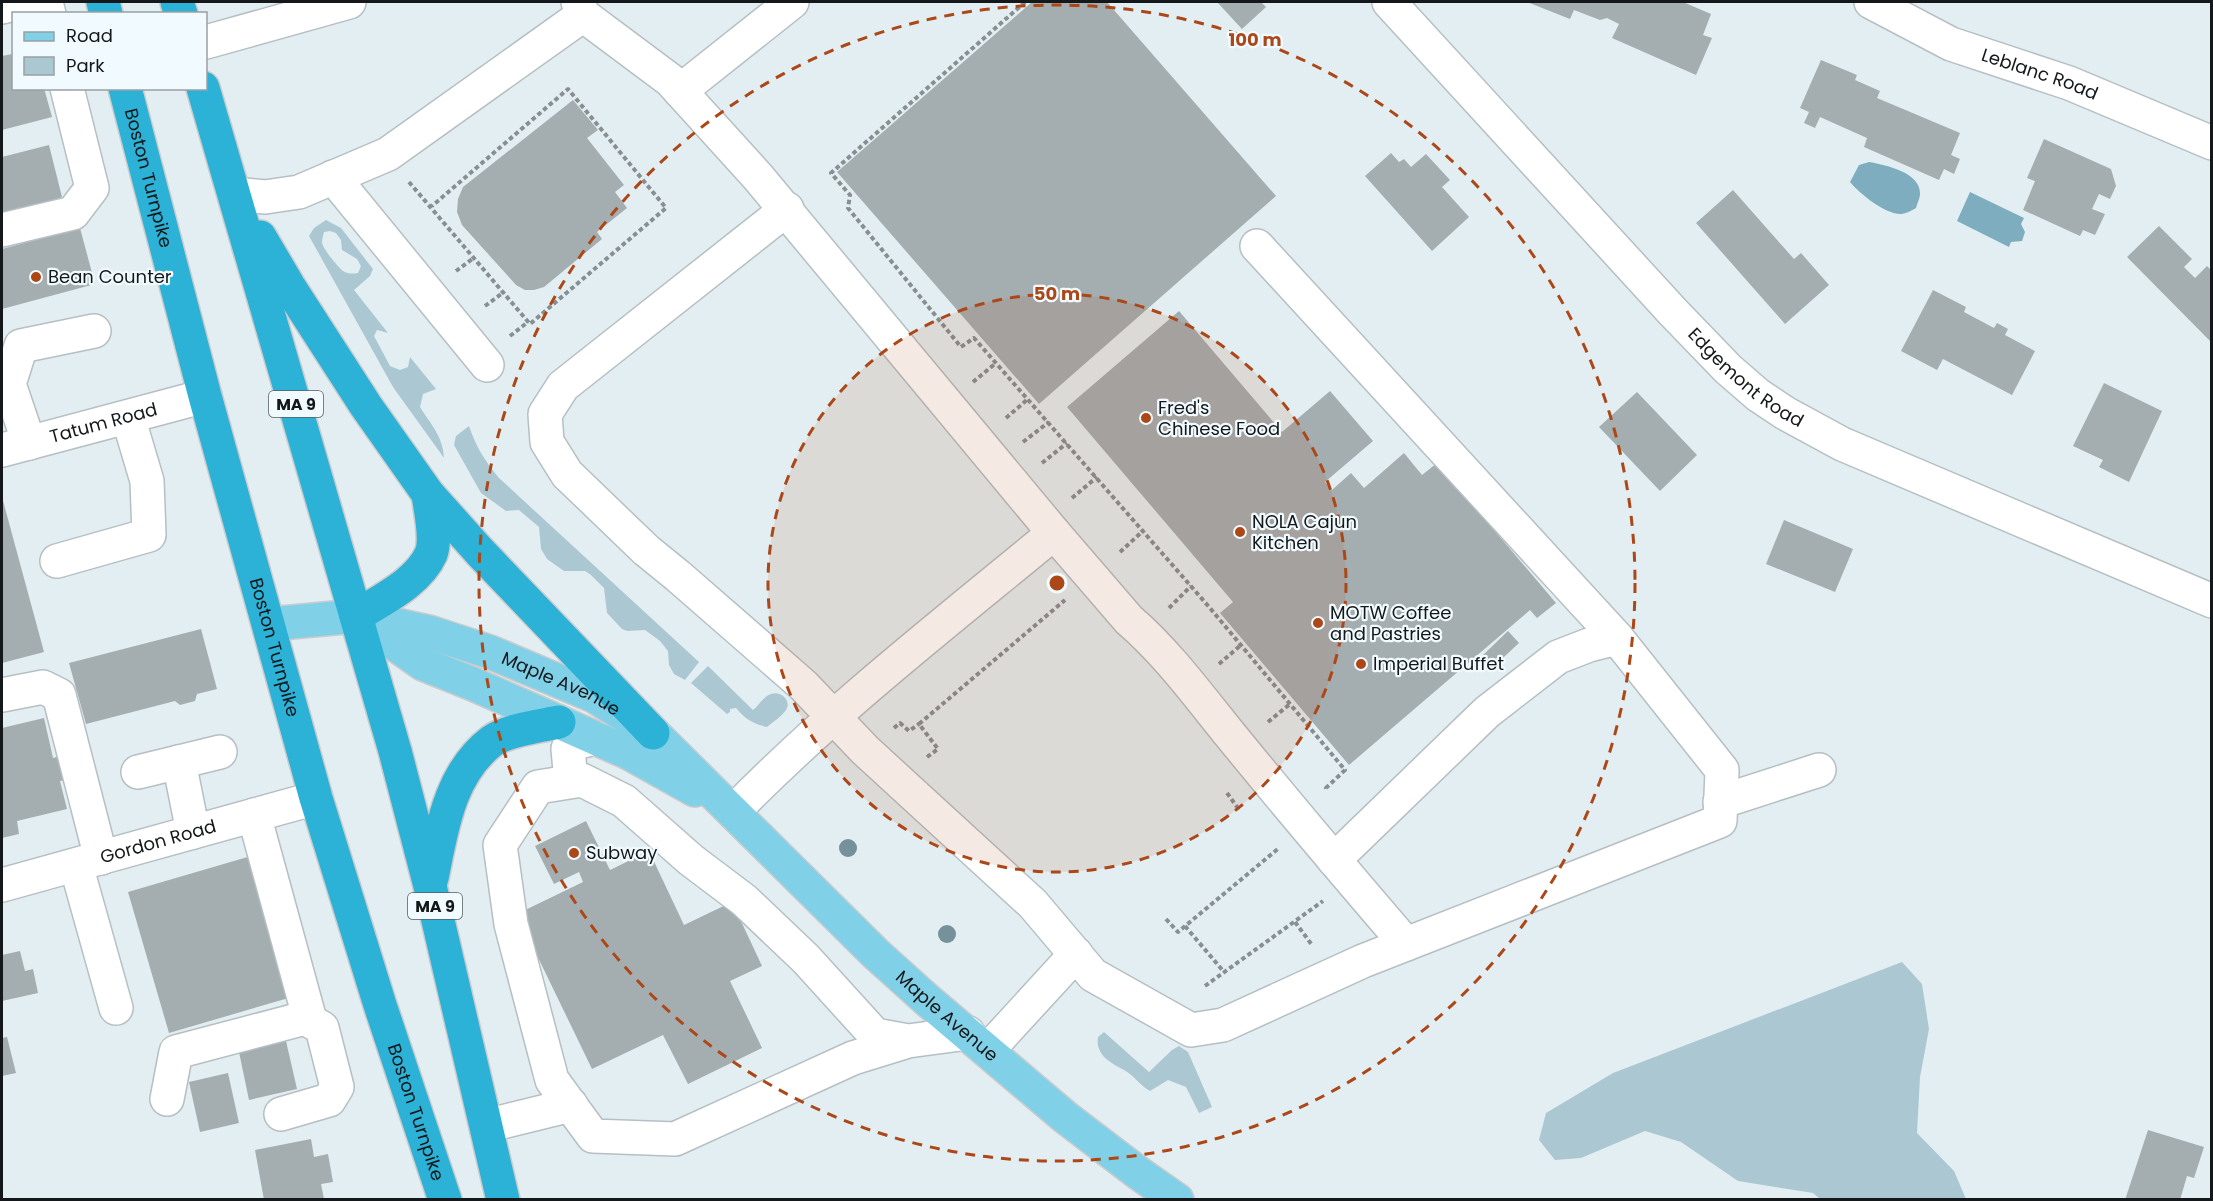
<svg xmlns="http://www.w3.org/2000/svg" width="2213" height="1201" font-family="Poppins,sans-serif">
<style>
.green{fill:#abc8d2;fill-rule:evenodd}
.water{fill:#7dadbe}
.building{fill:#a4aeb1}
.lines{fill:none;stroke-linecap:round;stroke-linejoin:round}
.minor-casing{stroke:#b6bfc3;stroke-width:36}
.major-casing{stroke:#cccccd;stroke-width:36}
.highway-casing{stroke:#cccccd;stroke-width:36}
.path{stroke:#888f92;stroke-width:4;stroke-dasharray:4.5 3;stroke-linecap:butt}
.minor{stroke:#fff;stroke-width:33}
.major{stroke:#80d0e7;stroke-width:33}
.highway{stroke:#2cb1d7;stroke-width:33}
.tree{fill:#75919b}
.ring{fill:none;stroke:#ac4718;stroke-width:3;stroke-dasharray:10 8}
.poi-dot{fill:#ac4718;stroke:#f1fbff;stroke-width:2}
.labels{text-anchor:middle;stroke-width:4.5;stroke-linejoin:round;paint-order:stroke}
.shield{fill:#f1fbff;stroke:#575c5f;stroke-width:1.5}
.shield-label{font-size:16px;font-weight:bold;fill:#15181a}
.street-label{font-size:18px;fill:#15181a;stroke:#f1fbff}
.poi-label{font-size:18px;fill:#15181a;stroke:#f1fbff;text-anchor:start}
.centre{fill:#ac4718;stroke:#f1fbff;stroke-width:3}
.ring-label{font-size:18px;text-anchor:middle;font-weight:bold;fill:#ac4718;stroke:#f1fbff;stroke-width:4.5;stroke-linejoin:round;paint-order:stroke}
</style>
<rect width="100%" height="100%" fill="#e3eef2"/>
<!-- green -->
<g class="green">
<path d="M326,220L341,228L373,269L370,276L354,290L388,333L377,330L374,336L390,366L400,370L408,367L410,357L436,389L423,394L420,407C431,425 443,436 444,458L393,387L309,236L314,228ZM330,231L336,233L341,240L342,250L357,259L361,266L358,273C352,274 348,274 343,271C338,267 322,248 322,242C322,239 323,236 324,232Z"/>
<path d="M469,426C476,447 485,461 499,478L699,662L685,680L674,674L669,665L668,651L660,641L645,630L627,631L622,629L607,613L604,588L591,575L585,571H564L547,559L541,549L539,527L519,510L506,511L481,493L454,445L456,436Z"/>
<path d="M708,666L753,710C759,705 764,696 771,694C781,690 792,701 786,710C782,716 773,722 767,727C753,724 745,719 736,708L730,709V712L727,714L691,683Z"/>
<path d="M1902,962L1922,984L1929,1029L1920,1077L1917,1133L1954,1171L1966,1199H1820L1813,1193L1738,1181L1681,1142L1645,1131L1581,1158L1555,1160L1539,1140L1546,1113L1613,1073Z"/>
<path d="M1104,1032L1149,1072L1172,1050L1179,1046L1188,1052L1212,1107L1199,1113L1186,1087L1168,1080L1150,1091C1140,1086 1134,1075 1124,1070C1111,1063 1095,1055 1098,1037Z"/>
</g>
<!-- water -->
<g class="water">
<path d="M1869,162C1885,165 1921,172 1920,194C1920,198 1917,204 1916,208C1911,211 1907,213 1902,214C1886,215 1860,194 1850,182L1859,165Z"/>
<path d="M1970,192L2024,218L2021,224L2025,232L2022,241L2011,242L2009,247L1957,221Z"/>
</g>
<!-- building -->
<g class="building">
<path d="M1032,2H1107L1276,196L1039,404L837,172Z"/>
<path d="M1217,2H1261L1266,7L1242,29Z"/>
<path d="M1527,2H1683L1711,14L1703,35L1712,38L1696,75L1612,38L1619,24L1607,18L1600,20L1574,10L1570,19Z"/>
<path d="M12,54L14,88H44L52,117L2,130V56Z"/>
<path d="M1821,60L1857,75L1855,80L1880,91L1877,98L1960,133L1951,155L1960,159L1954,174L1944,169L1939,180L1864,147L1867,138L1820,117L1815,128L1804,123L1809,112L1800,108Z"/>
<path d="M573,100L598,130L587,138L624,185L615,192L627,208L597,232L602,239L544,287L534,290H525L516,285L462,225L457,212L458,199L463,187Z"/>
<path d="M2044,139L2111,169L2116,186L2110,199L2099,194L2092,209L2105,214L2095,235L2083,230L2080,236L2023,210L2035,181L2027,178Z"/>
<path d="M49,145L62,197L54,200L56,207L2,220V157Z"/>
<path d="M1391,153L1399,162L1404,159L1411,167L1426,154L1450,180L1442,187L1469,217L1432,251L1365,176Z"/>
<path d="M1733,190L1794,259L1801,253L1829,285L1785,324L1696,223Z"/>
<path d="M2159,226L2192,259L2184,267L2195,278L2207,266L2212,271V343L2127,257Z"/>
<path d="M80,228L95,284L2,309V249Z"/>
<path d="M1933,290L1966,307L1964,312L1994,328L1997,323L2008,329L2005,335L2035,351L2012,395L1943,359L1937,370L1901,351Z"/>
<path d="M1179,311L1282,432L1330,391L1373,441L1325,482L1332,490L1351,473L1364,488L1404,453L1422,475L1437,463L1556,603L1537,618L1530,610L1349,765L1220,613L1233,602L1067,407Z"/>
<path d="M2104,383L2162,411L2129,482L2099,467L2103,460L2073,446Z"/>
<path d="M1637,392L1697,455L1660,491L1599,427Z"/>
<path d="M2,497L44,652L2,663Z"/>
<path d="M1784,520L1853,549L1835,592L1766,564Z"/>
<path d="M201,629L217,689L197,694L195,701L180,705L175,701L86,724L69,663Z"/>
<path d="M1508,631L1519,643L1492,668L1482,656Z"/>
<path d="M44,718L53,758L63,755L69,779L60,781L67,809L17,821L19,834L2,838V822H3L2,815V728Z"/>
<path d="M586,821L610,870L649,851L684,925L732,902L762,966L730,981L762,1048L688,1084L663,1035L592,1069L517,914L583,882L579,872L554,884L535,846Z"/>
<path d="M251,856L292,997L169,1033L128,892Z"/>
<path d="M20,951L25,971L33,969L38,993L2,1001V955Z"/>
<path d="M7,1037L16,1073L2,1076V1038Z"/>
<path d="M286,1041L297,1089L249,1100L239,1052Z"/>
<path d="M228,1073L239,1123L200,1132L189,1082Z"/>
<path d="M2148,1130L2204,1147L2194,1178L2187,1176L2180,1200H2125Z"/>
<path d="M311,1139L314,1157L328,1154L333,1182L321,1184L324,1199L264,1200L255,1150Z"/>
</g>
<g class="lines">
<!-- minor casing -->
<g class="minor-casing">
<g id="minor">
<path d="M46,2L49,14"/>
<path d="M578,2L583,15L670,80L758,177L1054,533"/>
<path id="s1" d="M1389,2L1673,312L1728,369L1758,395L1785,413L1842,444L2212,601"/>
<path id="s2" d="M1871,2L1951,44L2069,83L2212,143"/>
<path d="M2,7L22,2"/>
<path d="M206,42L349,2"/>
<path d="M680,91L792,2"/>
<path d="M333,177L487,365"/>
<path d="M235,194L265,197L299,192L388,154L583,15"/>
<path d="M787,209L563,386L545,414L547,442L567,474L646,550L678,576L803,685L865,750L1033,904L1093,975L1191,1030L1223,1025L1363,961L1720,821L1722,770L1617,638L1589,645L1558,657L1487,712L1334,860"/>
<path d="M2,230L73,213L92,188L67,88"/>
<path d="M1257,246L1617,638"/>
<path d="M29,443L9,384L21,346L94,331"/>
<path id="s3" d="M2,450L205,396"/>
<path d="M57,561L149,535L147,481L128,417"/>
<path d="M2,695L43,687L59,695L101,858"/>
<path d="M179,762L193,832"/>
<path d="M138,772L220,752"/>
<path d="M571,781L568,749L575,743L595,738"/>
<path d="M1720,802L1819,770"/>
<path d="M734,811C833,710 945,623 1054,533L1129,620C1171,656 1205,705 1241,748C1295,814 1350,879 1406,944"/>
<path d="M254,815L310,1020"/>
<path d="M76,865L116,1008"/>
<path id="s4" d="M2,885L316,798"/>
<path d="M908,1041L875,1035L806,959L744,900L691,860L624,801L582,780L538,787L500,845L511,924L552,1080L593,1136L675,1139L853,1058L908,1041L968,1033"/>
<path d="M988,1050L1076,954"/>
<path d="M167,1099L176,1052L305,1018L322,1028L337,1087L329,1100L281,1114"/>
<path d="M486,1126L571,1105"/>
</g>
</g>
<!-- major casing -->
<g class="major-casing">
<g id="major">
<path d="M365,623L423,664L473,684L629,753L695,790"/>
<path id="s5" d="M270,624L356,616L429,632L490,652L594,696L653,733L875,953L926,999L1065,1117L1137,1172L1177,1200"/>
</g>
</g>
<!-- highway casing -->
<g class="highway-casing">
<g id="highway">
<path d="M103,2L106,14"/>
<path d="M177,2L181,14"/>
<path id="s6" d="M125,88L205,396L316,798L380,1005L445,1200"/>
<path d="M203,88L395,751L430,886L503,1200"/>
<path d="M260,237L290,288L366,406L428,494L480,552L653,733"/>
<path d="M356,616C381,600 418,583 431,554C437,539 430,510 428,494"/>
<path d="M432,878C442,829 449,774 492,741C507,730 540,726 559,722"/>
</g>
</g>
<!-- path -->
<g class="path">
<path d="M1025,2L831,173L850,195L848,208L961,347L974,338L1210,608L1345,770L1326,788L1327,790"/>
<path d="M409,182L530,324L666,208L568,89L432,206"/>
<path d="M456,271L475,257"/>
<path d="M485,306L504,292"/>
<path d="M510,336L528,322"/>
<path d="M973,382L996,363"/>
<path d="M1006,418L1028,399"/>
<path d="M1023,442L1049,422"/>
<path d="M1042,463L1067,443"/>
<path d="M1072,498L1097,477"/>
<path d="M1120,552L1143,531"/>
<path d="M1169,608L1191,586"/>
<path d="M1219,664L1241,645"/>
<path d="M1268,722L1290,704"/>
<path d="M894,728L900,723L909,731L919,724"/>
<path d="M927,757L938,749L919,724L1065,600"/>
<path d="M1227,793L1240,811"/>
<path d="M1166,919L1178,932L1279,848"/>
<path d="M1295,922L1312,945"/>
<path d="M1185,926L1224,972"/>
<path d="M1205,986L1323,901"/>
</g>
<!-- minor -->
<use href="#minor" class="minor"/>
<!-- major -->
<use href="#major" class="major"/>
<!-- highway -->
<use href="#highway" class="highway"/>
</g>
<!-- trees -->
<g class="tree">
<circle cx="848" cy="848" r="9"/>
<circle cx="947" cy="934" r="9"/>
</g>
<!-- distance rings -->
<circle cx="1057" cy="583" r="289" fill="#ac4718" fill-opacity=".12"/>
<g class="ring">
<circle cx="1057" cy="583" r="289"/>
<circle cx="1057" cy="583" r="578"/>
</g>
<!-- markers -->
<g class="poi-dot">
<circle cx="36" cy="277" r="6"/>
<circle cx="1146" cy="418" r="6"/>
<circle cx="1240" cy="532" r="6"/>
<circle cx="1318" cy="623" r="6"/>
<circle cx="1361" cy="664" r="6"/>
<circle cx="574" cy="853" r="6"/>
</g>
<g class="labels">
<!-- shield labels -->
<g class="shield">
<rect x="269" y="391" width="54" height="26" rx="4.5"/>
<rect x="408" y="893" width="54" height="26" rx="4.5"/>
</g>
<g class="shield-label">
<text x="296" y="410">MA 9</text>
<text x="435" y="912">MA 9</text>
</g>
<!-- street labels -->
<g class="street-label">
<text dy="6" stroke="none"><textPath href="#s2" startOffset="184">Leblanc Road</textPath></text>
<text dy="6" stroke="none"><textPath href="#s6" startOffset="93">Boston Turnpike</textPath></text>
<text dy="6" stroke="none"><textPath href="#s1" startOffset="519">Edgemont Road</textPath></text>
<text dy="6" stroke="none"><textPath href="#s3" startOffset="105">Tatum Road</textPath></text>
<text dy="6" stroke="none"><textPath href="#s6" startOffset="579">Boston Turnpike</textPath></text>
<text dy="6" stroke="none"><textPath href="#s5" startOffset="303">Maple Avenue</textPath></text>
<text dy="6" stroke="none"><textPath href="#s4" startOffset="162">Gordon Road</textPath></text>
<text dy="6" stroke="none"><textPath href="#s5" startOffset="816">Maple Avenue</textPath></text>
<text dy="6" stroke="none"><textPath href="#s6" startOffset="1065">Boston Turnpike</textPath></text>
</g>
<!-- poi labels -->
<g class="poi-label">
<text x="48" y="283">Bean Counter</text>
<text x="1158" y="414">Fred's<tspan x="1158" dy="21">Chinese Food</tspan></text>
<text x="1252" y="528">NOLA Cajun<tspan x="1252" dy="21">Kitchen</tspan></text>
<text x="1330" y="619">MOTW Coffee<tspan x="1330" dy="21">and Pastries</tspan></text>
<text x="1373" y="670">Imperial Buffet</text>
<text x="586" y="859">Subway</text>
</g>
</g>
<circle cx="1057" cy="583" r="9" class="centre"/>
<g class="ring-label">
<text x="1255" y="46">100 m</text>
<text x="1057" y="300">50 m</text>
</g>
<!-- border -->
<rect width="2213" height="1201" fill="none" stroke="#15181a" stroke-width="6"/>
<!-- legend -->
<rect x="12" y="12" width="195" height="78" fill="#f1fbff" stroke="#99a0a3" stroke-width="1.5"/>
<rect x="24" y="32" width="30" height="9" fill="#80d0e7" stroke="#99a0a3" stroke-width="1.5"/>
<text x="66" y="42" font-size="18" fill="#15181a">Road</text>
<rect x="24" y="57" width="30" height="18" fill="#abc8d2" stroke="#99a0a3" stroke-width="1.5"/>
<text x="66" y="72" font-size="18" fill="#15181a">Park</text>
</svg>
